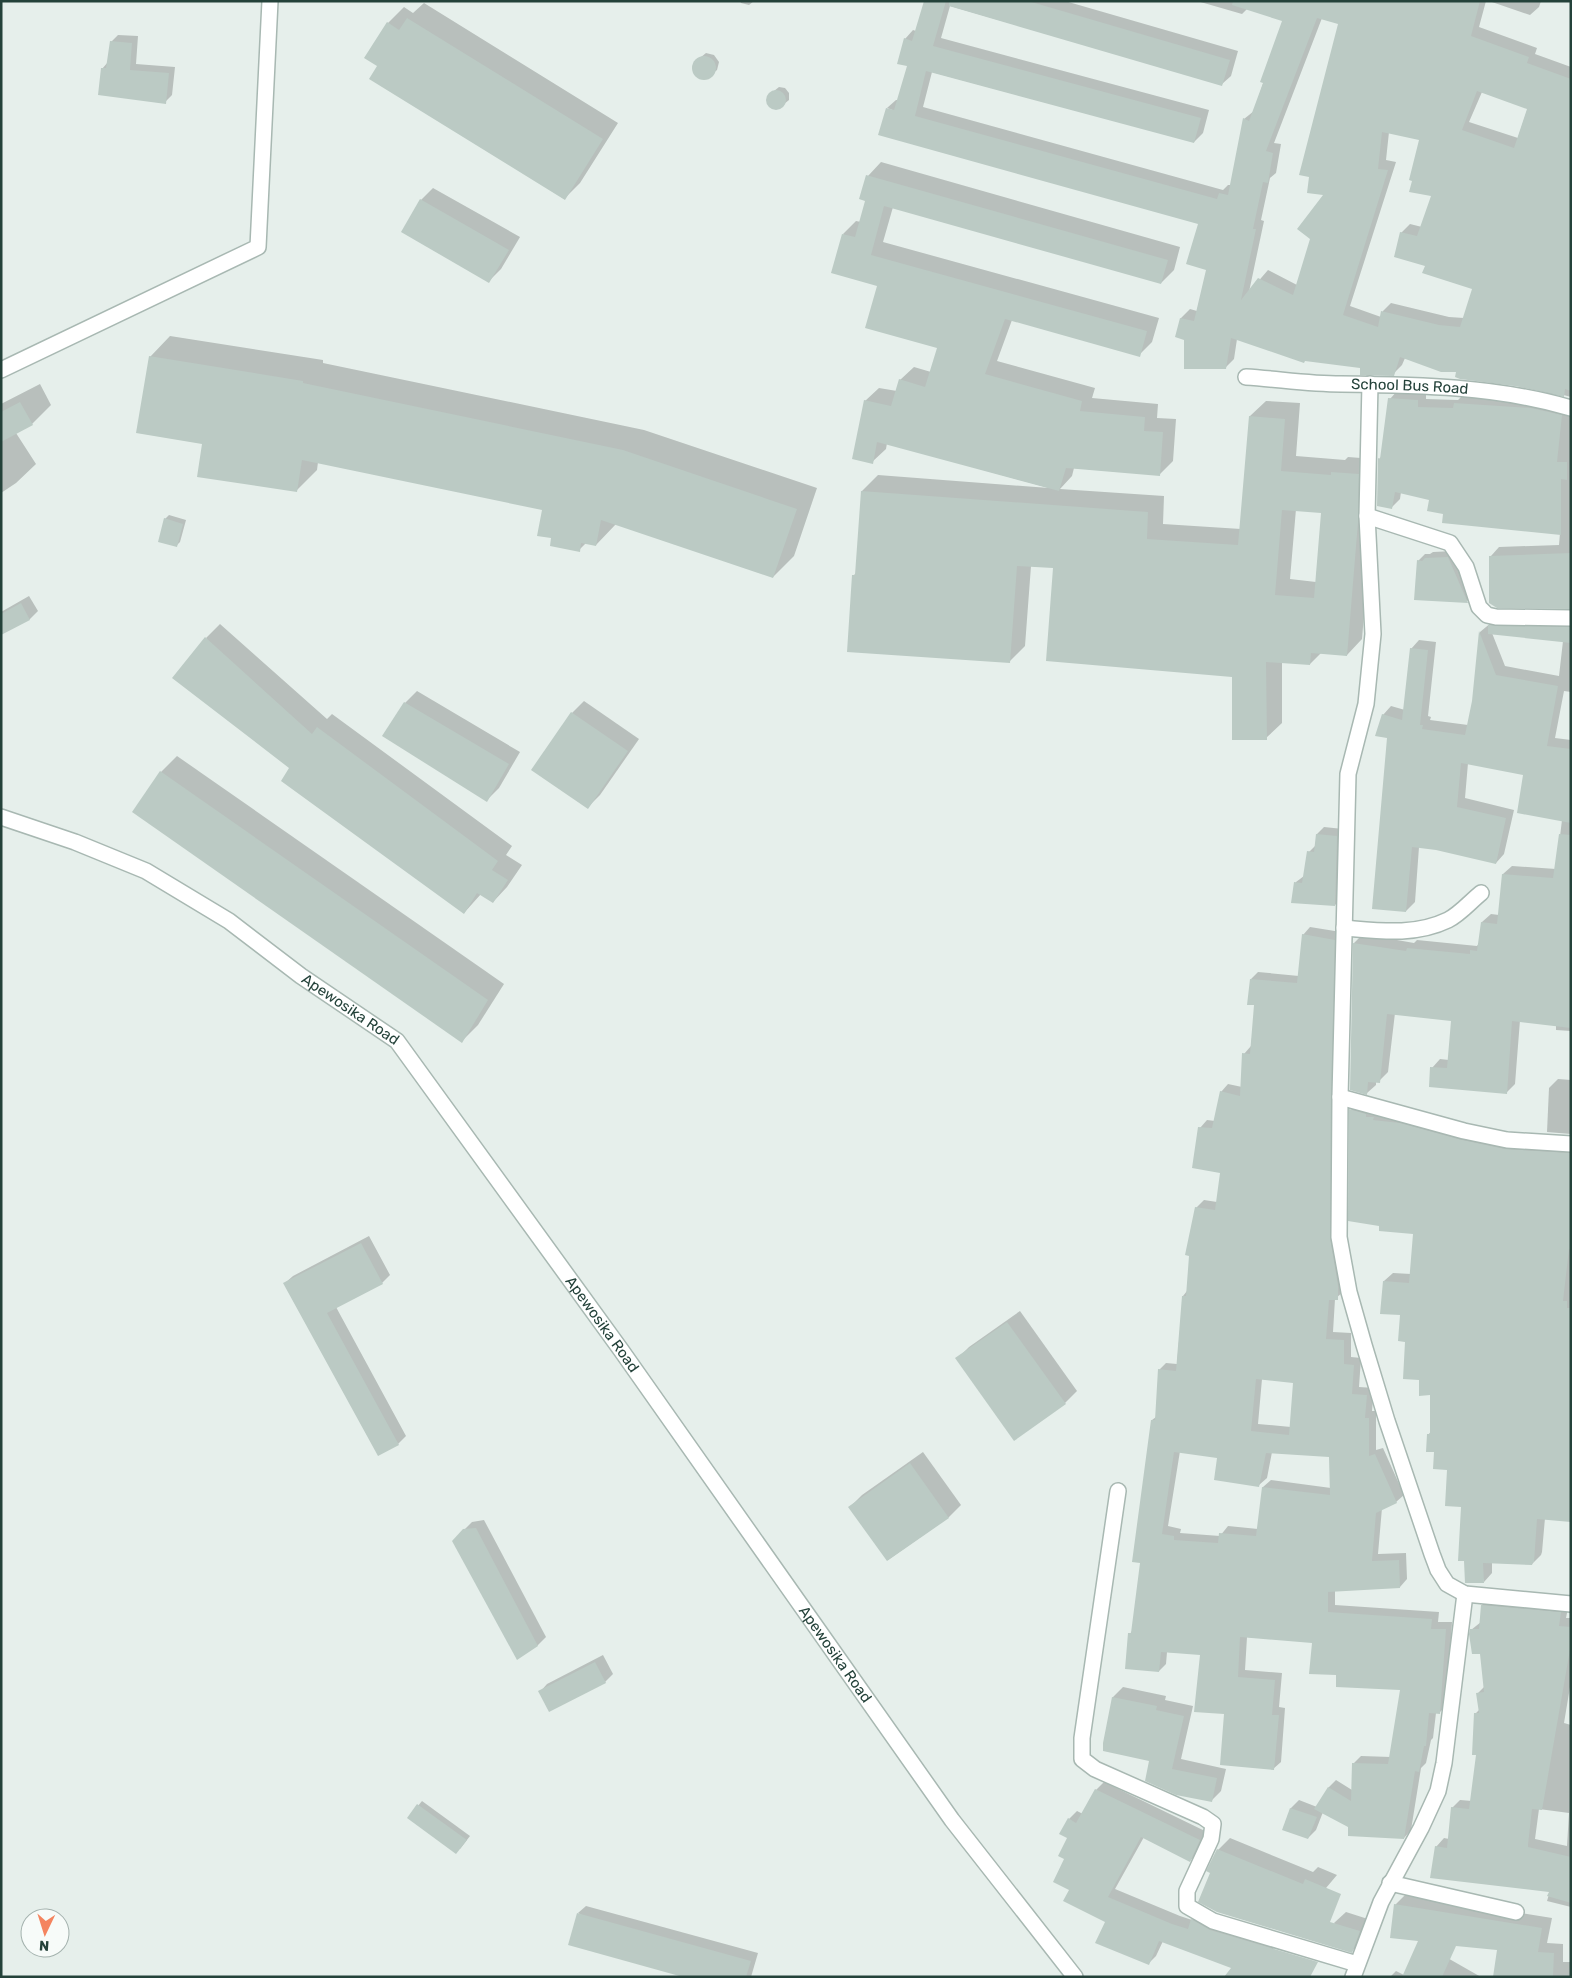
<svg xmlns="http://www.w3.org/2000/svg" width="1572" height="1978" font-family="Rubik,sans-serif">
<style>
.shadow{fill:#0003;fill-rule:evenodd}
.building{fill:#bbcac4;fill-rule:evenodd}
.lines{fill:none;stroke-linecap:round;stroke-linejoin:round}
.street-casing{stroke:#a8b8b2;stroke-width:18}
.street{stroke:#fff;stroke-width:15}
.labels{text-anchor:middle;stroke-width:5;stroke-linejoin:round;paint-order:stroke}
.street-label{font-size:15px;fill:#24423a;stroke:#f7fbf9}
</style>
<rect width="100%" height="100%" fill="#e6efeb"/>
<!-- shadow -->
<g class="shadow">
<path d="M740,1H754L749,5L741,3Z"/>
<path d="M925,1H1065L1238,51L1231,76L1222,84L950,6L941,38L1209,110L1203,133L1194,142L932,72L923,107L1223,190L1228,185H1231L1244,119L1254,111L1284,20L1247,9L1242,14L1197,1H1486L1479,27L1537,48L1535,54L1571,67V397L1545,390L1460,378L1457,371L1405,358L1402,365L1393,374L1237,339L1234,359L1225,368L1185,339L1177,336L1181,318L1190,309L1197,311L1207,269L1200,223L887,108L896,100H898L908,65L905,39L913,30L916,31ZM1322,18L1340,23L1325,194L1297,285L1268,270L1249,292L1264,221L1261,220L1270,178L1276,173L1281,144L1274,143ZM1482,92L1528,108L1518,138L1469,122ZM1389,132L1420,139L1433,195L1422,227L1410,224L1401,233L1427,265L1474,288L1464,318L1449,317L1391,303L1383,311L1381,317L1350,306L1396,162L1386,160Z"/>
<path d="M1489,1H1541L1539,7L1530,15Z"/>
<path d="M424,3L618,123L580,183L564,199L379,66L388,23L404,7L413,13Z"/>
<path d="M118,35L138,36L136,64L175,67L172,95L165,102L102,69L108,62L111,42Z"/>
<path d="M706,53L714,55L719,62L717,70L706,79L697,77L693,70L695,62Z"/>
<path d="M779,87L785,88L789,93V100L779,108L772,107L768,102L769,95Z"/>
<path d="M881,162L1180,247L1174,270L1161,283L893,207L883,242L1159,318L1152,342L1139,355L1012,320L997,361L1095,388L1092,398L1158,404L1157,418L1176,419L1173,461L1159,475L1074,468L1072,476L1060,489L1164,496L1163,524L1241,529L1250,416L1266,401L1300,403L1296,456L1345,460L1348,457L1374,459L1373,506L1362,639L1347,655L1321,653L1310,664L1282,662V723L1266,738L1233,676L1055,567L1031,566L1025,646L1010,661L854,575L857,572L862,491L878,475L1049,488L887,443L886,449L872,462L865,401L879,388L897,391L900,380L914,367L931,372L938,347L878,285L843,234L856,221L861,222L867,200L868,176ZM1296,509L1322,512L1316,582L1290,579Z"/>
<path d="M433,188L520,237L501,269L489,281L421,200Z"/>
<path d="M170,336L323,360V363L644,430L817,488L794,556L773,577L616,524L596,545L586,543L579,550L553,537L543,509L318,462L317,470L296,491L203,443L150,357Z"/>
<path d="M40,384L51,405L32,424L16,433L36,464L16,483L1,493V404Z"/>
<path d="M1398,390L1426,392V399L1458,400L1464,394L1571,407V607L1491,556L1499,547L1559,545L1560,533L1445,513L1431,499L1401,492L1400,499L1391,508L1379,459L1382,456L1390,399Z"/>
<path d="M169,515L186,520L180,542L177,545L165,519Z"/>
<path d="M1455,551L1474,595L1467,601L1418,561L1425,554H1430L1433,552Z"/>
<path d="M29,596L38,611L30,619L4,632L1,627V612Z"/>
<path d="M1498,617L1571,619V692L1564,691L1555,738L1571,740V1031L1556,1030V1025L1520,1020L1515,1084L1506,1093L1432,1068L1440,1059L1449,1060L1453,1019L1395,1013L1388,1072L1379,1081H1376V1085L1367,1093L1351,1089L1354,943L1363,934L1414,943L1417,940L1477,946L1479,943L1482,922L1491,914L1499,915L1503,874L1512,866L1556,869L1562,820L1525,774L1468,763L1465,798L1514,810L1504,854L1496,863L1436,849L1419,847L1415,902L1406,911L1388,737L1383,715L1391,706L1405,710L1411,649L1419,640L1436,642L1428,716L1431,717L1430,720L1468,725L1473,701L1480,632ZM1492,633L1563,641L1559,676L1505,666Z"/>
<path d="M220,624L327,719L332,714L512,846L506,855L522,865L507,887L493,902L481,894L464,913L291,768L206,638Z"/>
<path d="M417,691L520,752L499,788L487,800L405,703Z"/>
<path d="M584,701L639,739L600,795L588,807L572,713Z"/>
<path d="M177,756L504,984L478,1025L462,1041L134,812L161,772Z"/>
<path d="M1324,827L1343,829L1342,898L1335,905L1292,902L1296,882L1304,876L1309,852L1316,845L1317,834Z"/>
<path d="M1310,927L1341,932L1344,1291L1335,1299L1333,1332L1351,1333V1357L1361,1358L1359,1387L1374,1388L1372,1411H1376V1450L1383,1448L1404,1495L1396,1502L1382,1508L1378,1554L1406,1553L1407,1579L1400,1587L1335,1590V1605L1439,1612L1438,1622H1452L1447,1705L1439,1713H1436L1433,1738L1431,1740L1426,1763L1421,1768L1411,1830L1404,1838L1349,1826L1323,1812L1316,1830L1308,1838L1283,1829L1291,1808L1299,1800L1317,1807L1329,1787L1336,1780L1352,1790L1353,1764L1361,1756L1391,1757L1402,1688L1337,1674L1314,1642L1247,1637L1245,1670L1282,1673L1279,1707L1285,1708L1281,1762L1273,1769L1226,1713L1202,1654L1167,1652L1166,1664L1159,1671L1130,1634L1132,1631L1141,1562L1152,1420L1156,1417L1159,1370L1166,1363L1177,1364L1183,1296L1187,1291L1196,1208L1204,1200L1217,1202L1222,1172L1200,1128L1207,1120L1215,1121L1221,1092L1228,1084L1242,1087L1244,1054L1251,1046L1256,1004L1251,979L1258,972L1299,976L1303,935ZM1262,1379L1294,1382L1291,1427L1258,1424ZM1180,1451L1218,1457L1259,1485L1267,1478L1272,1452L1331,1456V1488L1271,1480L1263,1487L1258,1529L1228,1526L1220,1536L1180,1533L1181,1529L1168,1526Z"/>
<path d="M1558,1079L1571,1080V1134L1547,1132L1549,1088Z"/>
<path d="M1359,1101L1471,1132L1571,1144V1520L1545,1518L1542,1552L1541,1555L1532,1564L1492,1562V1573L1484,1582L1462,1506L1449,1469L1435,1451L1429,1434L1431,1431V1394L1420,1379L1406,1340L1401,1314L1384,1281L1393,1273L1411,1274L1414,1233L1351,1110Z"/>
<path d="M369,1236L390,1275L382,1283L336,1307L406,1436L398,1444L285,1283L293,1276Z"/>
<path d="M1020,1311L1077,1391L1065,1403L957,1359L969,1347Z"/>
<path d="M923,1452L961,1505L949,1517L888,1560L850,1507L862,1495Z"/>
<path d="M484,1520L546,1637L538,1645L517,1658L453,1541L472,1522Z"/>
<path d="M1490,1597L1568,1608L1566,1618H1571V1681L1564,1723L1571,1725V1907L1547,1901L1550,1891L1436,1847L1444,1838L1449,1839L1452,1808L1460,1800L1472,1801L1477,1754L1475,1714L1480,1709L1478,1693L1485,1686L1481,1653L1471,1630L1481,1622L1482,1605ZM1539,1809L1569,1813L1567,1846L1535,1839Z"/>
<path d="M603,1655L613,1674L605,1682L540,1692L547,1684Z"/>
<path d="M1123,1687L1166,1696L1165,1700L1193,1706L1181,1759L1226,1769L1221,1791L1211,1801L1151,1760L1104,1743L1113,1697Z"/>
<path d="M1104,1782L1207,1832L1197,1853L1190,1861L1144,1837L1115,1889L1180,1916L1192,1920L1200,1912L1280,1941L1260,1964L1163,1941L1156,1956L1148,1964L1106,1921L1070,1889L1066,1858L1069,1838V1819L1077,1811L1083,1814L1096,1790Z"/>
<path d="M422,1801L470,1836L460,1849L409,1817Z"/>
<path d="M1230,1838L1313,1872L1318,1867L1337,1875L1299,1920L1212,1873L1218,1850Z"/>
<path d="M1405,1895L1552,1918L1547,1943L1563,1944V1962H1571L1570,1977H1521L1498,1949L1395,1905Z"/>
<path d="M586,1906L758,1953L751,1977H688L578,1913Z"/>
<path d="M1346,1912L1371,1920L1363,1940L1352,1951L1334,1923Z"/>
<path d="M1423,1944L1481,1977H1390L1396,1971L1404,1975Z"/>
</g>
<!-- building -->
<g class="building">
<path d="M924,1H946L933,46L1201,118L1194,143L926,71L915,116L1217,199L1219,193L1228,195L1243,118L1249,121L1263,83L1260,82L1282,21L1232,5L1233,1H1480L1471,36L1529,57L1527,63L1571,79V391L1565,389L1564,397L1516,386L1460,379L1455,377L1456,372H1441L1400,357L1394,376L1360,375V368L1305,361L1304,363L1231,338L1226,369H1184V340L1175,337L1180,318L1194,321L1206,270L1186,264L1198,224L878,135L886,108L894,110L907,66L897,64L904,38L912,41ZM1317,18L1338,24L1299,175L1309,177L1307,193L1323,195L1297,229L1310,239L1293,295L1258,278L1241,300L1256,229H1253L1263,182L1268,183L1273,153L1266,151ZM1477,91L1527,109L1514,148L1462,130ZM1382,132L1419,140L1409,180L1412,181L1409,192L1431,196L1417,236L1400,232L1394,257L1425,266L1422,273L1472,289L1460,327L1439,325L1381,311L1378,327L1343,315L1388,170L1378,169Z"/>
<path d="M949,1H1028L1230,60L1222,86L949,6Z"/>
<path d="M407,18L603,139L565,200L369,79L377,66L364,58L387,22L399,30Z"/>
<path d="M110,41L132,43L130,70L169,73L166,104L98,95L101,68H106Z"/>
<circle cx="704" cy="68" r="12"/>
<circle cx="776" cy="100" r="10"/>
<path d="M866,175L1168,260L1161,284L884,206L871,255L1147,331L1140,357L1005,319L985,374L1082,401L1080,411L1145,417L1144,431L1163,432L1160,476L1066,468L1059,491L877,442L873,464L852,459L864,400L891,406L899,379L925,387L937,348L865,328L877,286L831,273L842,234L855,237L865,201L859,199Z"/>
<path d="M420,199L509,250L489,283L401,232Z"/>
<path d="M149,356L303,381V383L623,450L797,509L773,578L601,520L596,546L581,543L580,552L550,546L551,538L537,536L542,510L302,460L297,492L197,477L202,444L136,433Z"/>
<path d="M1388,398L1418,400V407L1453,408L1454,403L1531,408L1562,415L1557,462H1567V480L1561,479V535L1442,523L1443,514L1427,511L1429,500L1395,492L1392,509L1377,506L1378,460V458L1380,459Z"/>
<path d="M20,402L33,425L1,442V412Z"/>
<path d="M1249,416L1285,419L1281,471L1331,475V472L1359,474L1358,522L1347,656L1311,653L1310,665L1266,662L1267,740H1232V677L1046,661L1053,568L1017,566L1010,663L847,652L852,575H855L861,491L1148,512L1147,539L1238,545ZM1282,510L1321,513L1314,598L1275,595Z"/>
<path d="M164,518L183,524L177,547L158,542Z"/>
<path d="M1571,553V609L1497,608L1489,603V556Z"/>
<path d="M1448,557L1468,603L1414,600L1417,560L1422,561L1425,558Z"/>
<path d="M21,603L30,620L1,635V614Z"/>
<path d="M1488,625L1571,627V643L1488,634Z"/>
<path d="M1479,631L1496,675L1558,686L1547,746L1571,749V823L1517,813L1523,775L1461,763L1457,807L1506,818L1496,864L1436,850L1412,847L1406,912L1372,909L1387,738L1375,736L1382,714L1402,720L1410,648L1428,650L1420,725H1423L1422,729L1465,735L1472,701Z"/>
<path d="M205,637L312,734L317,727L498,861L492,870L508,880L493,903L477,893L464,914L281,781L289,768L172,678Z"/>
<path d="M404,702L509,764L487,802L382,736Z"/>
<path d="M571,712L628,751L588,809L531,770Z"/>
<path d="M160,771L488,1000L462,1043L132,812Z"/>
<path d="M1316,834L1337,836L1335,906L1291,903L1294,882L1302,883L1307,851L1314,852Z"/>
<path d="M1559,834L1571,835V1028L1512,1021L1507,1094L1429,1087L1430,1067L1447,1068L1451,1021L1387,1014L1380,1083L1368,1082L1367,1095L1350,1090L1353,943L1406,951L1407,948L1470,954V950L1477,951L1481,922L1497,924L1502,874L1553,878Z"/>
<path d="M1302,934L1335,940L1330,1237L1338,1286V1300H1329L1326,1339L1344,1340V1364L1354,1365L1352,1394L1367,1395L1365,1418H1369V1456L1375,1454L1397,1503L1376,1513L1372,1561L1399,1560L1400,1588L1328,1592V1612L1432,1619L1431,1629H1446L1440,1714L1429,1713L1426,1746H1424L1419,1772L1415,1771L1404,1839L1348,1836V1827L1314,1809L1328,1787L1351,1801L1352,1763L1388,1764L1400,1690L1336,1687V1675L1309,1674L1312,1643L1240,1637L1238,1677L1275,1680L1272,1715H1279L1274,1770L1220,1765L1224,1714L1194,1712L1200,1655L1161,1652L1159,1672L1125,1669L1128,1633H1131L1140,1563L1132,1562L1151,1420H1155L1158,1369L1176,1371L1182,1296H1186L1189,1256L1185,1255L1195,1207L1215,1210L1220,1173L1192,1168L1198,1127L1212,1128L1220,1091L1240,1096L1242,1053L1250,1054L1254,1005H1247L1250,979L1297,983ZM1256,1379L1293,1383L1289,1435L1251,1431ZM1174,1452L1217,1458L1214,1480L1259,1487L1266,1453L1329,1457L1330,1495L1262,1487L1256,1536L1219,1533L1218,1543L1174,1540V1536L1162,1534Z"/>
<path d="M1349,1109L1366,1114V1117H1374L1373,1120L1400,1123L1462,1140L1505,1149L1571,1153V1250L1569,1249L1563,1301H1567V1308H1571V1522L1537,1519L1534,1562H1533L1532,1565L1483,1563L1484,1583H1465L1464,1561H1458L1461,1507L1445,1506L1447,1470L1433,1469L1434,1452H1426L1427,1434H1430V1395L1419,1396V1380L1403,1379L1405,1342L1398,1341L1400,1315L1380,1314L1383,1281L1409,1283L1413,1234L1379,1231V1226L1348,1221Z"/>
<path d="M361,1243L383,1284L327,1313L399,1445L378,1456L283,1283Z"/>
<path d="M1007,1322L1066,1404L1014,1441L955,1358Z"/>
<path d="M910,1463L949,1518L887,1561L848,1507Z"/>
<path d="M476,1528L538,1646L517,1660L452,1541L463,1529Z"/>
<path d="M1481,1605L1561,1612L1559,1626L1571,1627V1644L1542,1810L1532,1809L1528,1845V1847L1571,1857V1903L1547,1896L1549,1892L1430,1878L1435,1846L1447,1848L1451,1807L1469,1809L1476,1755H1472L1474,1713H1479L1476,1693L1484,1692L1480,1654H1472L1469,1634L1470,1629H1479Z"/>
<path d="M595,1662L606,1683L549,1712L538,1691Z"/>
<path d="M1112,1697L1157,1706L1156,1710L1184,1716L1172,1769L1217,1778L1212,1802L1176,1795L1145,1781L1149,1761L1103,1751V1743Z"/>
<path d="M1095,1789L1200,1840L1190,1862L1141,1837L1108,1897L1172,1924L1188,1929L1191,1919L1210,1930L1318,1962L1310,1977H1224L1231,1968L1159,1941L1149,1965L1095,1943L1105,1922L1063,1901L1069,1890L1053,1882L1064,1859L1058,1856L1067,1838L1059,1834L1068,1818L1076,1823Z"/>
<path d="M417,1804L467,1840L456,1854L407,1818Z"/>
<path d="M1290,1808L1317,1817L1308,1839L1282,1830Z"/>
<path d="M1217,1849L1303,1884L1305,1879L1341,1894L1330,1922L1360,1931L1352,1953L1217,1912L1198,1902L1210,1873L1206,1871Z"/>
<path d="M1394,1904L1542,1928L1538,1952L1554,1953L1553,1977H1493L1497,1950L1456,1946L1442,1977H1402L1418,1941L1390,1938Z"/>
<path d="M577,1913L751,1961L746,1977H683L568,1945Z"/>
</g>
<g class="lines">
<!-- street casing -->
<g class="street-casing">
<g id="street">
<path d="M1,370L258,247L270,1"/>
<path id="s1" d="M1246,377C1278,379 1309,384 1341,384C1418,385 1496,386 1571,408"/>
<path d="M1370,384L1367,516L1373,634L1366,704L1348,774L1340,1097L1339,1237L1349,1292L1364,1345L1387,1421L1432,1554L1438,1570L1447,1584L1465,1594L1571,1604"/>
<path d="M1367,516L1450,543L1466,567L1479,607L1487,615L1496,617L1571,618"/>
<path id="s2" d="M1,817L75,842L146,871L229,921L301,976L397,1041L621,1350L952,1820L1075,1977"/>
<path d="M1344,928C1380,931 1415,936 1448,920C1460,914 1471,901 1481,893"/>
<path d="M1340,1097L1464,1131L1507,1140L1571,1144"/>
<path d="M1118,1491L1082,1738V1759L1095,1769L1203,1817L1213,1824L1211,1839L1187,1891V1906L1213,1921L1357,1964"/>
<path d="M1390,1883L1516,1912"/>
<path d="M1353,1977L1381,1902L1421,1828L1438,1791L1444,1763L1465,1594"/>
</g>
</g>
<!-- street -->
<use href="#street" class="street"/>
</g>
<g class="labels">
<!-- street labels -->
<g class="street-label">
<text dy="5" stroke="none"><textPath href="#s1" startOffset="164">School Bus Road</textPath></text>
<text dy="5" stroke="none"><textPath href="#s2" startOffset="402">Apewosika Road</textPath></text>
<text dy="5" stroke="none"><textPath href="#s2" startOffset="808">Apewosika Road</textPath></text>
<text dy="5" stroke="none"><textPath href="#s2" startOffset="1212">Apewosika Road</textPath></text>
</g>
</g>
<!-- border -->
<rect width="1572" height="1978" fill="none" stroke="#24423a" stroke-width="5"/>
<!-- north arrow -->
<g transform="translate(45 1933) rotate(184)"><circle r="24" fill="#f7fbf9" stroke="#a3b1ad"/>
<path d="M0-4L9 19L0 12L-9 19Z" fill="#f4845f"/>
<text y="-8" font-size="14" font-weight="bold" text-anchor="middle" fill="#24423a">N</text>
</g>
</svg>
